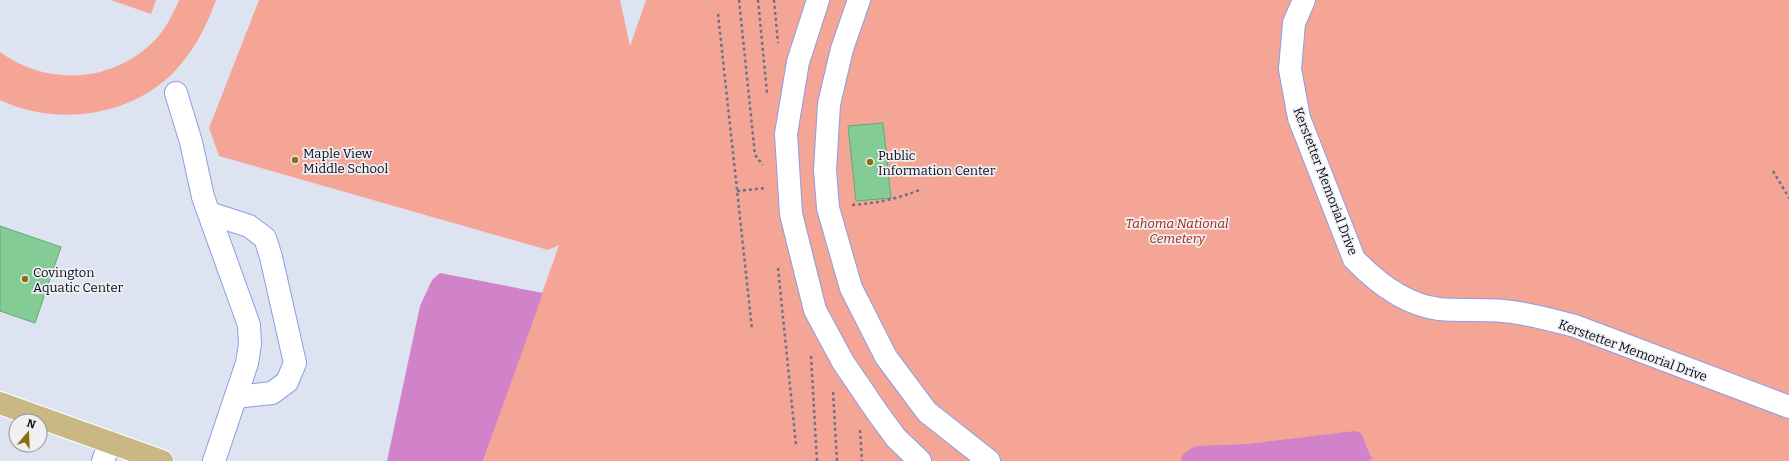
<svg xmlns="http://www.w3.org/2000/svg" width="1789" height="461" font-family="Bitter,serif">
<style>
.green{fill:#f5a596}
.water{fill:#d282c9}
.building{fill:#83cc95;stroke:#61a974}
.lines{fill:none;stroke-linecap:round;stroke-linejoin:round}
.minor-casing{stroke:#8a9ee5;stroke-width:24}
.major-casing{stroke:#fff;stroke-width:24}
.path{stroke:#6e7287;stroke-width:2.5;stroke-dasharray:3 3;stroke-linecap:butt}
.minor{stroke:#fff;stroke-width:22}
.major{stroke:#c9b883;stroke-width:22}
.poi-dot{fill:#8b7012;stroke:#f0f0f0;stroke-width:1.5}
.labels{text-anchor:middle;stroke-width:3.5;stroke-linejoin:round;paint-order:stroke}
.poi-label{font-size:13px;fill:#060a24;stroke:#f0f0f0;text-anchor:start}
.street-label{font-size:13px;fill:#060a24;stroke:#f0f0f0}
.park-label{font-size:13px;font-style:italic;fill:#9c1d0b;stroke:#f0f0f0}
</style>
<rect width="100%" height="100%" fill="#dee3f2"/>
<!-- green -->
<g class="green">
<path d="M111,0H156L151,14Z"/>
<path d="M179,0H216C208,23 197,45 181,64C138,116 59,128 0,100V52C48,87 114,83 156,39C166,28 173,14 179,0Z"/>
<path d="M259,0H620L630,46L646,0H1789V461H483L559,245L548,250L219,156L209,128Z"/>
</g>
<!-- water -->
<g class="water">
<path d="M440,273L543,293L483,461H387L420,306L432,280Z"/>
<path d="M1355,431L1361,433C1365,441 1367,450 1372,458L1369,461H1182L1181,457C1186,452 1190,448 1197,446L1248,444Z"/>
</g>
<!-- building -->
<g class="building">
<path d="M883,123L891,198L856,201L848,126Z"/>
<path d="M0,226L61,247L35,323L0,311Z"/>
</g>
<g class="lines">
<!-- minor casing -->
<g class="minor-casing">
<g id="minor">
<path d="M818,0L798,62L786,134L791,214L815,310L843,362L877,412L896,438L920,461"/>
<path d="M859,0L842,49L829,104L825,170L828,208L851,288L886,357L927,412L989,461"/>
<path d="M1304,0L1294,23L1290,69L1299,118L1354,259C1377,283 1405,305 1439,309C1460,311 1482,309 1503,311C1528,313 1551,320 1575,326L1789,407"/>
<path d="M176,93L191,142L203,197L249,325L250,344L247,363L214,461"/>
<path d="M209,213L249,226L265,238L271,257L295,363L287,382L272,393L236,397"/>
<path d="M103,461L110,442"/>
</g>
</g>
<!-- major casing -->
<g class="major-casing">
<path id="major" d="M0,403L162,461"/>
</g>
<!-- path -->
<g class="path">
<path d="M739,0L755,155L763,165"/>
<path d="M758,0L767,93"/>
<path d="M774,0L778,43"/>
<path d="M718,14L752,329"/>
<path d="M1773,171L1789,198"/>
<path d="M737,191L766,188"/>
<path d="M852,205C878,203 897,199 922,189"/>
<path d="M778,268L796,445"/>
<path d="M811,356L817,461"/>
<path d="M833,392L837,461"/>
<path d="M860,430L862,461"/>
</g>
<!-- minor -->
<use href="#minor" class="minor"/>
<!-- major -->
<use href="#major" class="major"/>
</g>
<!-- markers -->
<g class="poi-dot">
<circle cx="295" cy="160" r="4"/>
<circle cx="870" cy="162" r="4"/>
<circle cx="25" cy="279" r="4"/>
</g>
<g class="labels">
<!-- poi labels -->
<g class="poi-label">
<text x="303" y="158">Maple View<tspan x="303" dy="15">Middle School</tspan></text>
<text x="878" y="160">Public<tspan x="878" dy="15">Information Center</tspan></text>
<text x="33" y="277">Covington<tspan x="33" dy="15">Aquatic Center</tspan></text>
</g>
<!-- street labels -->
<g class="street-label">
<text transform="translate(1326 181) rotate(69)" y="5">Kerstetter Memorial Drive</text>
<text transform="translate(1633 350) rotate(20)" y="5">Kerstetter Memorial Drive</text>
</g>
<!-- park labels -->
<g class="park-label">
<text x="1177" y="228">Tahoma National<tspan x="1177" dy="15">Cemetery</tspan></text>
</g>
</g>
<!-- north arrow -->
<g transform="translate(28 433) rotate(19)"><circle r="19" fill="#f0f0f0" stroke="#92949e"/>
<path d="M0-3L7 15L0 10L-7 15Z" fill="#8b7012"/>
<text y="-6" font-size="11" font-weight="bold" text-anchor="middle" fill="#060a24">N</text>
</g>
</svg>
